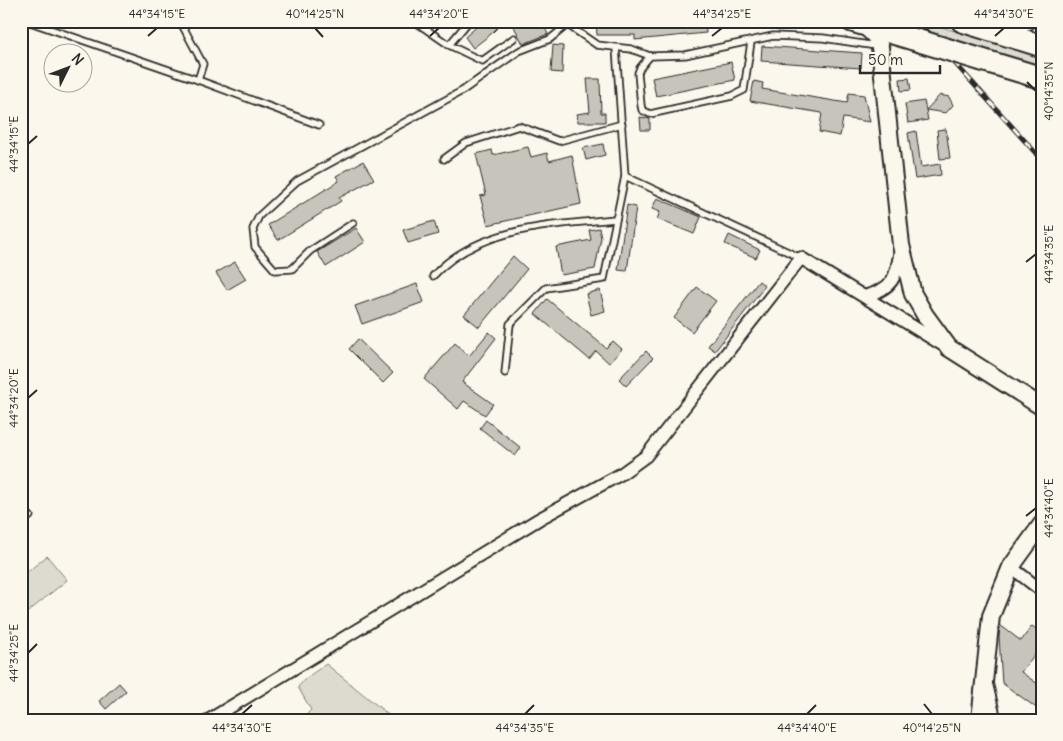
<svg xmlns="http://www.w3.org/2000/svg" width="1063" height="741" font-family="Delius,sans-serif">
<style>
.green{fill:#dddad0;stroke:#84827e}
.building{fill:#c7c4bc;stroke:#2b2b2b}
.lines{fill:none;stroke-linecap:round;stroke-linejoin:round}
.lane-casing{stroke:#2b2b2b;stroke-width:9}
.street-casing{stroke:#2b2b2b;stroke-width:15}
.secondary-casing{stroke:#2b2b2b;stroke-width:20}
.highway-casing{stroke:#2b2b2b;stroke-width:25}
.lane{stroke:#fbf7ec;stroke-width:5.5}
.street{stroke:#fbf7ec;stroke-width:11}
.secondary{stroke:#fbf7ec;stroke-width:16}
.highway{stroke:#fbf7ec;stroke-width:21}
.rail-casing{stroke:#2b2b2b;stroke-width:5}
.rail{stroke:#fbf7ec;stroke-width:3;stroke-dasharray:9;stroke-linecap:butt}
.highway-bridge-casing{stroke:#2b2b2b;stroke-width:25;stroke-linecap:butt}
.highway-bridge{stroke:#fbf7ec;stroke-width:21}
.ticks{fill:none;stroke:#2b2b2b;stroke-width:2}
.neatline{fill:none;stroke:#2b2b2b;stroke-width:2}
.ticks-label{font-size:12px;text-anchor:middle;fill:#2b2b2b}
</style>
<rect width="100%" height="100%" fill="#fbf7ec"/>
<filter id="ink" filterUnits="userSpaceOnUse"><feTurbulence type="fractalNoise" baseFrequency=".02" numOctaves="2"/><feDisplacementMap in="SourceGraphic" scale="10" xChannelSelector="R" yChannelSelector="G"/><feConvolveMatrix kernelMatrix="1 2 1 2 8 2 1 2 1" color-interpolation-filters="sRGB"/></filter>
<g filter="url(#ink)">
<!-- green -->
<g class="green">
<path d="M896,21H922L1042,58V66Z"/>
<path d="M47,556L67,580L23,616L21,613V577Z"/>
<path d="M326,664L395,720H301L311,710L298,687L306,678Z"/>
</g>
<!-- building -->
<g class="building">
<path d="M483,21H504L491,34L473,48L465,37Z"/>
<path d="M511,21H541L548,34L523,44Z"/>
<path d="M596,21H705L706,33L635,40V35H597Z"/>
<path d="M553,45L563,46L562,73L551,72Z"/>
<path d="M762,46L862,53L861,68L761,61Z"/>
<path d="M731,62L735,80L656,96L652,78Z"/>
<path d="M909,78L911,90L901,91L900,79Z"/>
<path d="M587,79H600L601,113H605V122H578L577,114L590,112Z"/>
<path d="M754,81L763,83L762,89L847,103L849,93L864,95L870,122L843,118L840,136L819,132L822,113L750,101Z"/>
<path d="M940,95L949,97L953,105L946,113L926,110L928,120L908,123L905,104L924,101L926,110Z"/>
<path d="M640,117L650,119V130H641Z"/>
<path d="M946,129L950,158L940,159L937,130Z"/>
<path d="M916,131L921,167L940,164L941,175L915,179L908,133Z"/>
<path d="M603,144L605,155L586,160L583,148Z"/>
<path d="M528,147L531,157L547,153L549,161L572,155L581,204L488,225L480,196L486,195L476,154L492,150L493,155Z"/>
<path d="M363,161L374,179L339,198L341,201L278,240L268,225L339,181L336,176Z"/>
<path d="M657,198L701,217L694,234L657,219L660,212L652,209Z"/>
<path d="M627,205L636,207L627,271L618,270Z"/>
<path d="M434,221L438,234L408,243L403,230Z"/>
<path d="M356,228L365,242L326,267L317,252Z"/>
<path d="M599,228L601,238L595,269L561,275L556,247L591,240L589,230Z"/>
<path d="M729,235L760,250L756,258L725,244Z"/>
<path d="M513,256L527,269L479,327L464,315Z"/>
<path d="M235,262L246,279L227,290L216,273Z"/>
<path d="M759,281L765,286L715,351L708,346Z"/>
<path d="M417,284L424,302L362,324L355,306Z"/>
<path d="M697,287L716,301L692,332L674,318Z"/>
<path d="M600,290L605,311L591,315L586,294Z"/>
<path d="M547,299L606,348L613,341L622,349L609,363L596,351L589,359L535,314Z"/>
<path d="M489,332L496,338L462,382L493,404L485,415L464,401L458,409L424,379L455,343L469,356Z"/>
<path d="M358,339L393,373L383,383L349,349Z"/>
<path d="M646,351L653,358L626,386L619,379Z"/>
<path d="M486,420L521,448L515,456L480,428Z"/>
<path d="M1000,625L1021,641L1032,626L1042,633V645L1021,672L1042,687V712L1002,683L999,637Z"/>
<path d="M119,683L126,691L106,709L99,701Z"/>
</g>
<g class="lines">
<!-- lane casing -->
<g class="lane-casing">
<g id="lane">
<path d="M27,21L198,80L319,125"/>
<path d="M180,21L203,64L198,80"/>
<path d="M418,21L417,23L449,45"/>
<path d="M469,21L449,45L482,61L514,38"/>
<path d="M562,21L597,45L631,49L650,56L685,55L773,36L823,38L876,46"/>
<path d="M616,48L625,176L801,258"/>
<path d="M650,56L640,68L638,73L641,105L642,110L650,114L732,96L744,90L751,42"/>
<path d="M444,159L466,143L519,126L559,141L622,124"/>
<path d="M353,223L310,251L292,269L275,270L255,247L253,229L259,216L297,181L462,91L519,51L550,39L567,25"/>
<path d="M433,276C478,226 555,225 616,219"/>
<path d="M505,373L510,324L546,288L604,279L625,176"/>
<path d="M21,523L30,516"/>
</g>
</g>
<!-- street casing -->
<g class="street-casing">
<g id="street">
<path d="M866,296C893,288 896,278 900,252"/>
<path d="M1011,567L1042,591"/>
<path d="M987,686L995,720"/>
<path d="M209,720L539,519L621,474L646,456L801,258L943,345"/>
</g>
</g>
<!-- secondary casing -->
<g class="secondary-casing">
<g id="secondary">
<path d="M863,24L875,36L880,47L901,245L913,294L925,315L949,348L1042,407"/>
<path d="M997,32L1028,21"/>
<path d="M980,720L991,616L1011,567L1042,524"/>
</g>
</g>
<!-- highway casing -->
<g class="highway-casing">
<g id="highway">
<path d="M852,21L913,39"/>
<path d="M962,21L1042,46"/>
<path d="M982,60L1042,78"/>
</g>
</g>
<!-- lane -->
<use href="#lane" class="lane"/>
<!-- street -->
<use href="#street" class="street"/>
<!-- secondary -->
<use href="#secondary" class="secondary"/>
<!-- highway -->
<use href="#highway" class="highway"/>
<!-- rail casing -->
<g class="rail-casing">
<path id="rail" d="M917,21L1042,160"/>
</g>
<!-- rail -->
<use href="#rail" class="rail"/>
<!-- highway-bridge casing -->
<g class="highway-bridge-casing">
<path id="highway-bridge" d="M913,39L982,60"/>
</g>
<!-- highway-bridge -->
<use href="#highway-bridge" class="highway-bridge"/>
</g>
</g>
<!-- ticks -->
<path class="ticks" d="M315,28L323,37M148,36L157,28M430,36L439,28M712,36L722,28M995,36L1004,28M1027,82L1036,91M28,144L37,136M1026,262L1036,254M28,398L37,390M1026,516L1036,508M28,653L37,644M924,704L932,714M242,714L252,705M525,714L534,705M807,714L816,705"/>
<!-- margin -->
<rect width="1063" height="741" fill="none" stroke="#fbf7ec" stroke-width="55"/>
<!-- north arrow -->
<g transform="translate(68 68) rotate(48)"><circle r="24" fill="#fbf7ec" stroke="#a8a59f"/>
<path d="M0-4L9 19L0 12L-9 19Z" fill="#2b2b2b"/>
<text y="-8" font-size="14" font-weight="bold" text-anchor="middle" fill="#2b2b2b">N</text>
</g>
<!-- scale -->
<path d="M860 65v8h80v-8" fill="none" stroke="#2b2b2b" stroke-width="2.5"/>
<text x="868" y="65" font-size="15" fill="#2b2b2b" stroke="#fbf7ec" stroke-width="4" paint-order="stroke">50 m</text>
<rect x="28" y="28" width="1008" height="686" class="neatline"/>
<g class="ticks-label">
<text x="157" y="18">44°34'15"E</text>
<text x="315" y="18">40°14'25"N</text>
<text x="439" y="18">44°34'20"E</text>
<text x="722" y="18">44°34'25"E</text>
<text x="1004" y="18">44°34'30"E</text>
<text transform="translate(1049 91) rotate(-90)" y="4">40°14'35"N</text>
<text transform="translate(14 144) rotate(-90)" y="4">44°34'15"E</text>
<text transform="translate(1049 254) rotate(-90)" y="4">44°34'35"E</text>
<text transform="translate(14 398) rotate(-90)" y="4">44°34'20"E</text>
<text transform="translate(1049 508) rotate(-90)" y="4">44°34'40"E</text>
<text transform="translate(14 653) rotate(-90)" y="4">44°34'25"E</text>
<text x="242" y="732">44°34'30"E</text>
<text x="525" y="732">44°34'35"E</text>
<text x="807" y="732">44°34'40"E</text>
<text x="932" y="732">40°14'25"N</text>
</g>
</svg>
